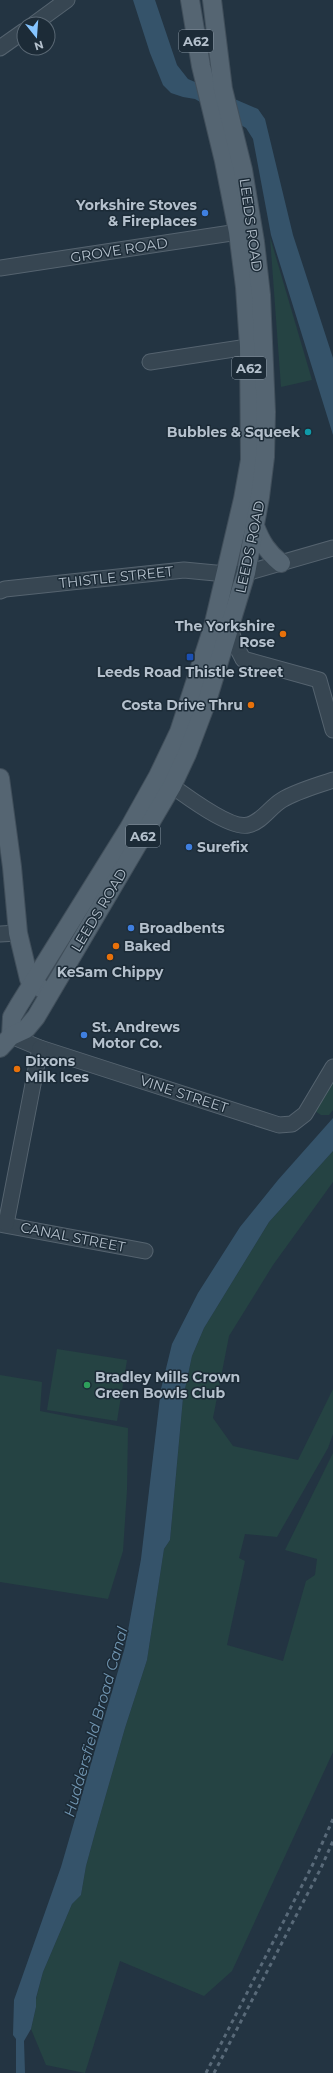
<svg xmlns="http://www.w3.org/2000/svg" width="333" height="2073" font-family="Montserrat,sans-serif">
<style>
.green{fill:#254343}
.water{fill:#35536a}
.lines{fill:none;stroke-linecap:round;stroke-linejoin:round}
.minor-casing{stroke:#55636f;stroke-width:17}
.major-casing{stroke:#414f5b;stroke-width:20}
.minor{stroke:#374652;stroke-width:15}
.major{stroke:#556572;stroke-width:18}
.rail{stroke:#596a79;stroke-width:3;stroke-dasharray:4 4;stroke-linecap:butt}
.shop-dot{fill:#3f7fe0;stroke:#1c2b37;stroke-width:1.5}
.culture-dot{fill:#0f9aa8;stroke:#1c2b37;stroke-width:1.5}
.food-dot{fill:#e8710a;stroke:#1c2b37;stroke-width:1.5}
.transit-dot{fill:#1a4fb4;stroke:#1c2b37;stroke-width:1.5}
.leisure-dot{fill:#2e9e5b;stroke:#1c2b37;stroke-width:1.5}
.labels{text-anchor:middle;stroke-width:3;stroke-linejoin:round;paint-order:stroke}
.shield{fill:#1c2b37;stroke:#86939f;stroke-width:1}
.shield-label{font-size:13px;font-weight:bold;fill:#b4c0cc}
.poi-label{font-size:14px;font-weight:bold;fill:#b4c0cc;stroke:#1c2b37;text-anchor:start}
.street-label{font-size:14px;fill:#b4c0cc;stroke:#1c2b37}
.water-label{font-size:15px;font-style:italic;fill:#7196b2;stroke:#1c2b37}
</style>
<rect width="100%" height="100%" fill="#233442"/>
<!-- green -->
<g class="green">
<path d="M270,237L312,380L281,387Z"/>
<path d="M333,1081V1110L329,1115H321L315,1111Z"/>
<path d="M333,1151V1182L273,1265L229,1336L213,1418L233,1446L298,1460L333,1389V1434L328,1448L277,1537L245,1534L239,1558L245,1561L227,1645L283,1661L306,1581L315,1575L317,1559L285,1550L333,1453V1752L232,1971L204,1996L120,1961L85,2073L46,2065L31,2029L36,2007V1999L43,1972L72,1904L81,1895L86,1866L95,1833L125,1728L147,1660L164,1549L170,1540L183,1398L192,1356L204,1328L269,1222Z"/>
<path d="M57,1349L127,1360L117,1421L47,1410Z"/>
<path d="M0,1375L42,1382L40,1411L128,1428L127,1490L123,1551L108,1599L0,1582Z"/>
</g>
<!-- water -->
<g class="water">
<path d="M133,0H155L177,65L188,79L258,109L265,119L293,235L333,358V435L271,235L253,139L246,128L195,99L183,97L171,93L163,85L150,53Z"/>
<path d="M333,1118V1151L269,1222L204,1328L192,1356L183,1398L170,1540L164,1549L147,1660L125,1728L95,1833L86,1866L81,1895L72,1904L43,1972L36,1998V2007L31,2029L24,2041L25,2073H16V2039L13,2035L14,2000L61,1867L125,1647L141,1559L161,1389L172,1344L198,1293L240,1227L278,1180Z"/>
</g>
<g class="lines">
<!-- minor casing -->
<g class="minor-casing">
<g id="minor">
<path d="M34,24L67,0"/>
<path d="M0,48L24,31"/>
<path d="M0,268L238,232"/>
<path d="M150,362L260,345"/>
<path d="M0,591L5,589L184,570L226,574L246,573L333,548"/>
<path d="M230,627L235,644L243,659"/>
<path d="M243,659L319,680L333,730"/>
<path d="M164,780C179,791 230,830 248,825C262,822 270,807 282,800C297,791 316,786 333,780"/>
<path d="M0,934L18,933"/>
<path d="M11,1036L40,1048L279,1125L292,1124L305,1114L333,1067"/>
<path d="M0,1224L145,1251"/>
<path d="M6,1224L40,1048"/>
</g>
</g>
<!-- major casing -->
<g class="major-casing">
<g id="major">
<path d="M255,526C261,542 268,553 281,563"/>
<path d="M0,778L12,867L18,933L29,979L33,984L41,988"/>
<path d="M11,1036L12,1017L19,1005L129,828L158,776L179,732L213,627L243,499L250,460L249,346L245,287L238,232L224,161L201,66L190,0"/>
<path d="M0,1048L11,1036L26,1029L36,1017L172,786L187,754L207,701L246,573L260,497L265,457L266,412L261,295L255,242L243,170L223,89L212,0"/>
</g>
</g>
<!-- minor -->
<use href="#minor" class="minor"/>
<!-- major -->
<use href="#major" class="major"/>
<!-- rail -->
<g class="rail">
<path d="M206,2073L313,1864L333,1819"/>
<path d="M214,2073L321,1868L333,1841"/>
</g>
</g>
<!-- markers -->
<g class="shop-dot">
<circle cx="205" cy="213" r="4"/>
<circle cx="189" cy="847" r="4"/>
<circle cx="131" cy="928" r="4"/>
<circle cx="84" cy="1035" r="4"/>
</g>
<circle class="culture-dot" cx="308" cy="432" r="4"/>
<g class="food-dot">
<circle cx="283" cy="634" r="4"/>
<circle cx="251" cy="705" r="4"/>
<circle cx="116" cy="946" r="4"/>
<circle cx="110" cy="957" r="4"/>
<circle cx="17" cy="1069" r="4"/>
</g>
<rect class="transit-dot" x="186" y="653" width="8" height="8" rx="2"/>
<circle class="leisure-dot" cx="87" cy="1385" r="4"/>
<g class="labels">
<!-- shield labels -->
<g class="shield">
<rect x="179" y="30" width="34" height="22" rx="3"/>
<rect x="232" y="357" width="34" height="22" rx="3"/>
<rect x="126" y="825" width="34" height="22" rx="3"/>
</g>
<g class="shield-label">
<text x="196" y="46">A62</text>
<text x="249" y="373">A62</text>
<text x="143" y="841">A62</text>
</g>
<!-- poi labels -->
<g class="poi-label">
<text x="197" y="210" text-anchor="end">Yorkshire Stoves<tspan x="197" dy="16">&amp; Fireplaces</tspan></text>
<text x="300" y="437" text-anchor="end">Bubbles &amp; Squeek</text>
<text x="275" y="631" text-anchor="end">The Yorkshire<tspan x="275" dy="16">Rose</tspan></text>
<text x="190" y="677" text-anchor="middle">Leeds Road Thistle Street</text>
<text x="243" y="710" text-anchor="end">Costa Drive Thru</text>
<text x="197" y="852">Surefix</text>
<text x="139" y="933">Broadbents</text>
<text x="124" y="951">Baked</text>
<text x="110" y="977" text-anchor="middle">KeSam Chippy</text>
<text x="92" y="1032">St. Andrews<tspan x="92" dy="16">Motor Co.</tspan></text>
<text x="25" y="1066">Dixons<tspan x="25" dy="16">Milk Ices</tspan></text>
<text x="95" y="1382">Bradley Mills Crown<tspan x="95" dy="16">Green Bowls Club</tspan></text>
</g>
<!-- street labels -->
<g class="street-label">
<text transform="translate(251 225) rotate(82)" y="5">LEEDS ROAD</text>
<text transform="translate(119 250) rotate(-9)" y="5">GROVE ROAD</text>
<text transform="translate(250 547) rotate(-78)" y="5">LEEDS ROAD</text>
<text transform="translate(116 577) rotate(-6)" y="5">THISTLE STREET</text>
<text transform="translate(99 910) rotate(-59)" y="5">LEEDS ROAD</text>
<text transform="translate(184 1094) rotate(18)" y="5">VINE STREET</text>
<text transform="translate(73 1237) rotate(11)" y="5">CANAL STREET</text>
</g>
<!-- water labels -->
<g class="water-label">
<text transform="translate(96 1722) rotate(-74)" y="5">Huddersfield Broad Canal</text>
</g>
</g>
<!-- north arrow -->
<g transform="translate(36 36) rotate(163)"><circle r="19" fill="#1c2b37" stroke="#596773"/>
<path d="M0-3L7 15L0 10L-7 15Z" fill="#86c5ff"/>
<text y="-6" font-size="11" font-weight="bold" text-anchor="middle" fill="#b4c0cc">N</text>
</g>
</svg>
